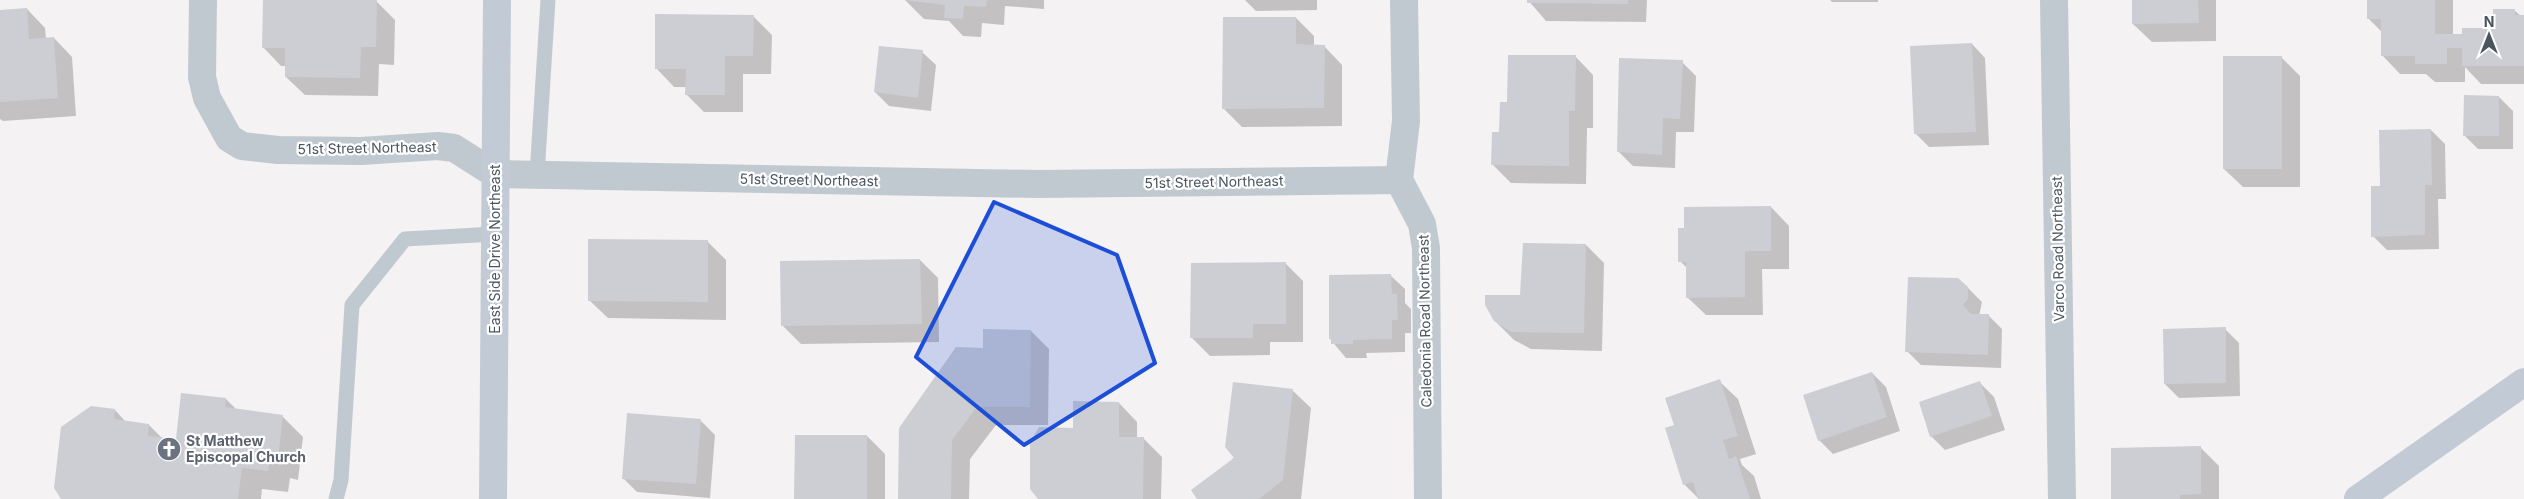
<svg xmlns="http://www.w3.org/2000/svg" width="2524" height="499" font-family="Inter,sans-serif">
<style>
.shadow{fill:#0003}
.building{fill:#ccced4}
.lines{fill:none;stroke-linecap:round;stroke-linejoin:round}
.lane{stroke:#c1c9d0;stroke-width:15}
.street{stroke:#c1c9d0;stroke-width:28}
.secondary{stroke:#c1cad5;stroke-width:28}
.marked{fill:#1d4ed8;fill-opacity:0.2;stroke:#1d4ed8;stroke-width:4;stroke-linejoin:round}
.labels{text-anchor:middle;stroke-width:4.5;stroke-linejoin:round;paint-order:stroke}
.street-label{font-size:14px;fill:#4a555f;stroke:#fff}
.worship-label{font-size:14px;font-weight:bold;fill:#5b616d;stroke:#fff;text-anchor:start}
</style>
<rect width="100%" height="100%" fill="#f4f2f2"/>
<!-- shadow -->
<g class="shadow">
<path d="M905,0H1044V9L1005,6L1004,25L982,23L981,37L963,36L949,21L924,19Z"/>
<path d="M1245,0H1317V10L1256,11Z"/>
<path d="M1528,0H1647L1646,22L1546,21Z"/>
<path d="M1830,0H1878V2H1832Z"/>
<path d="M2133,0H2216V41L2152,42L2133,24Z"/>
<path d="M2368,0H2453V35H2464L2484,29L2494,16L2514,10L2521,16H2524V84H2481L2465,67V82H2435L2426,74H2400L2382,55V32L2368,18Z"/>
<path d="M376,1L395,20L394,65L379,64L378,96L305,95L286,77V66H281L263,47Z"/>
<path d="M27,9L45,28L46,39L54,38L72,57L76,116L3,121L0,119V11Z"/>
<path d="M753,16L772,35L771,74H743V112H704L686,94V87H674L656,68Z"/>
<path d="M1296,18L1314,36V46H1324L1342,65V126L1242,127L1223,108Z"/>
<path d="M1972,44L1985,58L1989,145L1929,147L1915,133Z"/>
<path d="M922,52L936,65L931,111L889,106L875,92Z"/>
<path d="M1575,56L1593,75V128H1587L1586,184L1511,183L1492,164L1500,133Z"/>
<path d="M2282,58L2300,76V187H2243L2224,169Z"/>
<path d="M1682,62L1696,76L1694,132H1676L1675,168L1633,166L1619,152Z"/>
<path d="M2499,97L2513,111V149H2478L2464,135Z"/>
<path d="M2431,130L2445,144L2446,199H2438L2439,249L2387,250L2373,236L2381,187Z"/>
<path d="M1771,207L1789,226V269H1762L1763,315H1706L1687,297L1688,269L1680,261Z"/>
<path d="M708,242L726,260V320L608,318L589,300Z"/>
<path d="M1586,245L1604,263L1602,351L1531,349L1514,340L1495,321L1521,296Z"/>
<path d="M920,260L938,278L939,342L801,344L783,326Z"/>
<path d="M1285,263L1303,281V342H1270V355L1210,356L1192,338Z"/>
<path d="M1391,276L1405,289V303L1411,309V333H1405V352L1366,353L1367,358H1346L1330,339Z"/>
<path d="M1968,288L1982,302L1979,316H1989L2002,329L2001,368L1921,365L1907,351Z"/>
<path d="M2225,329L2239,343L2240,396L2179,398L2165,384Z"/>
<path d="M1031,331L1049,349L1048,425H996L970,459L969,499H899L984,349Z"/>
<path d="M1872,373L1886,387L1900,431L1833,454L1819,440Z"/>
<path d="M1719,381L1738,399L1756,454L1740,459L1742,465L1754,476L1761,499H1699L1684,484Z"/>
<path d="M1980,383L1994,397L2005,430L1945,450L1931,436Z"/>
<path d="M1292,390L1311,408L1301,499H1198Z"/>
<path d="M226,399L237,410L282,416L303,437L298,480L290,478L288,492L262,489L261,499H62L115,410L126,422L149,425L163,439L177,440Z"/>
<path d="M1119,403L1137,422V438L1144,439L1162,457L1161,499H1040L1074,429Z"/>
<path d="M701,421L715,435L710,498L637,492L623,478Z"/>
<path d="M867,436L885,454V499H796Z"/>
<path d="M2201,448L2219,466V499H2112Z"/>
</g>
<!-- building -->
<g class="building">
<path d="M263,0H377L376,47H361L360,78L285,77V48H262Z"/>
<path d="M904,0H987L986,7L964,6L963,19L944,18L945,5Z"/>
<path d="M1527,0H1628V4L1527,3Z"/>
<path d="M2132,0H2198L2199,23L2132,24Z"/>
<path d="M2367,0H2435V34H2462V28H2483V15H2493V9H2515V15H2524V66H2462V48H2447V64H2415V56H2381V19H2367Z"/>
<path d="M27,8L29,39L54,37L58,98L0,102V10Z"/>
<path d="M655,14L754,15L753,56H725V95H685L686,69H655Z"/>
<path d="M1223,17H1296V44L1325,45L1324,108L1222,109Z"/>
<path d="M1972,43L1976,132L1914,134L1910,46Z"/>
<path d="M879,46L923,50L918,98L874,92Z"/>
<path d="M1508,55H1576L1575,111H1569V166L1491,165L1492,132H1499L1500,102H1507Z"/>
<rect x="2223" y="56" width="59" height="113"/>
<path d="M1619,58L1683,60L1680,119L1663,118L1662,155L1617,152Z"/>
<path d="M2464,95L2499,96V136H2463Z"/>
<path d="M2431,129L2432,185H2425V235L2371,237V186H2380L2379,130Z"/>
<path d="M1771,206V251H1745V297L1686,298V262H1678V228H1684V207Z"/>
<path d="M588,239L708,240V302L588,301Z"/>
<path d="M1523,243L1586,244L1584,333L1511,332L1494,321L1485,305V295H1520Z"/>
<path d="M920,259L922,324L781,326L780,261Z"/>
<path d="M1286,262V324H1253V338H1190L1191,263Z"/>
<path d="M1391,274L1392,294H1397L1398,320H1392V339L1353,340V344H1331V339H1329V275Z"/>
<path d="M1908,277L1958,278L1968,287V299L1963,305L1971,314H1989L1988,355L1905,352Z"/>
<path d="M2226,327V383L2164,384L2163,329Z"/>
<path d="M983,329L1031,330L1030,407H977L952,440L951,499H898L899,428L956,347L983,348Z"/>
<path d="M1872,372L1887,417L1818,441L1803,395Z"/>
<path d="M1720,379L1738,436L1723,440L1729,459L1736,456L1750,499H1698L1693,482L1683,485L1665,428L1674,425L1665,398Z"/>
<path d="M1980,381L1992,416L1930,437L1919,402Z"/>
<path d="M1233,382L1293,389L1283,480L1259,499H1197L1191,490L1234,458L1225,447Z"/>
<path d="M181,393L226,398L225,407L283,415L278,459L270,458L268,471L242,468L238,499H61L54,488L61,427L91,406L115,409L114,419L149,424L148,436L176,439Z"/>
<path d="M1073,401L1119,402V437H1144L1143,499H1038L1030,489V443L1039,427L1073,428Z"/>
<path d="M627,413L701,419L696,484L622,479Z"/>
<path d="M795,435H867V499H794Z"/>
<path d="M2201,446V494L2180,495V499H2111V448Z"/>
</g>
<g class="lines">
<!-- lane -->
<g class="lane">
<path d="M537,175L548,0"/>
<path d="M336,499L341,480L352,305L405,239L495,234"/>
</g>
<!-- street -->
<g class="street">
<path d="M203,0L202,77L207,98L229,138L242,146L278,150L361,151L438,146L454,148L495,174L1037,184L1399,180"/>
<path d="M1404,0L1406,121L1399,180L1422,224L1426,248L1428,499"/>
<path d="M2054,0L2062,499"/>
</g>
<!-- secondary -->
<g class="secondary">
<path d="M493,499L497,0"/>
<path d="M2358,499L2524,382"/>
</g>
</g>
<!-- marked area -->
<path class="marked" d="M994,202L1117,255L1155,363L1024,445L916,357Z"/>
<!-- icons -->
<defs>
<g id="church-disc" transform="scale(1.25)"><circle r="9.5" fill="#6b7280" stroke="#fff"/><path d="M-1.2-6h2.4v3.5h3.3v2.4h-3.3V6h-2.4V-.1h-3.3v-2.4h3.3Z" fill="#fff"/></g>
</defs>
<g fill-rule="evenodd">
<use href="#church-disc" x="169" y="449"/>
</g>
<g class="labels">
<!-- street labels -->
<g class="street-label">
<text transform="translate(367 148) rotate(-1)" y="5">51st Street Northeast</text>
<text transform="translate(809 180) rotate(1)" y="5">51st Street Northeast</text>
<text transform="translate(1214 182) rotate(-1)" y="5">51st Street Northeast</text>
<text transform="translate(495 249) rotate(-90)" y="5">East Side Drive Northeast</text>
<text transform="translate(2058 249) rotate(-91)" y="5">Varco Road Northeast</text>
<text transform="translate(1425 321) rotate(-91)" y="5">Caledonia Road Northeast</text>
</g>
<!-- worship labels -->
<g class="worship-label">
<text x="186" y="446">St Matthew<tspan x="186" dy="16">Episcopal Church</tspan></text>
</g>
</g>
<!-- north arrow -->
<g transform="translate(2489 35)" stroke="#ffffff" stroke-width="4" paint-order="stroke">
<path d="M0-4L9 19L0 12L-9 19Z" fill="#4a555f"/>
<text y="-8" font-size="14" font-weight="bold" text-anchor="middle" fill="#4a555f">N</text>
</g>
</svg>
